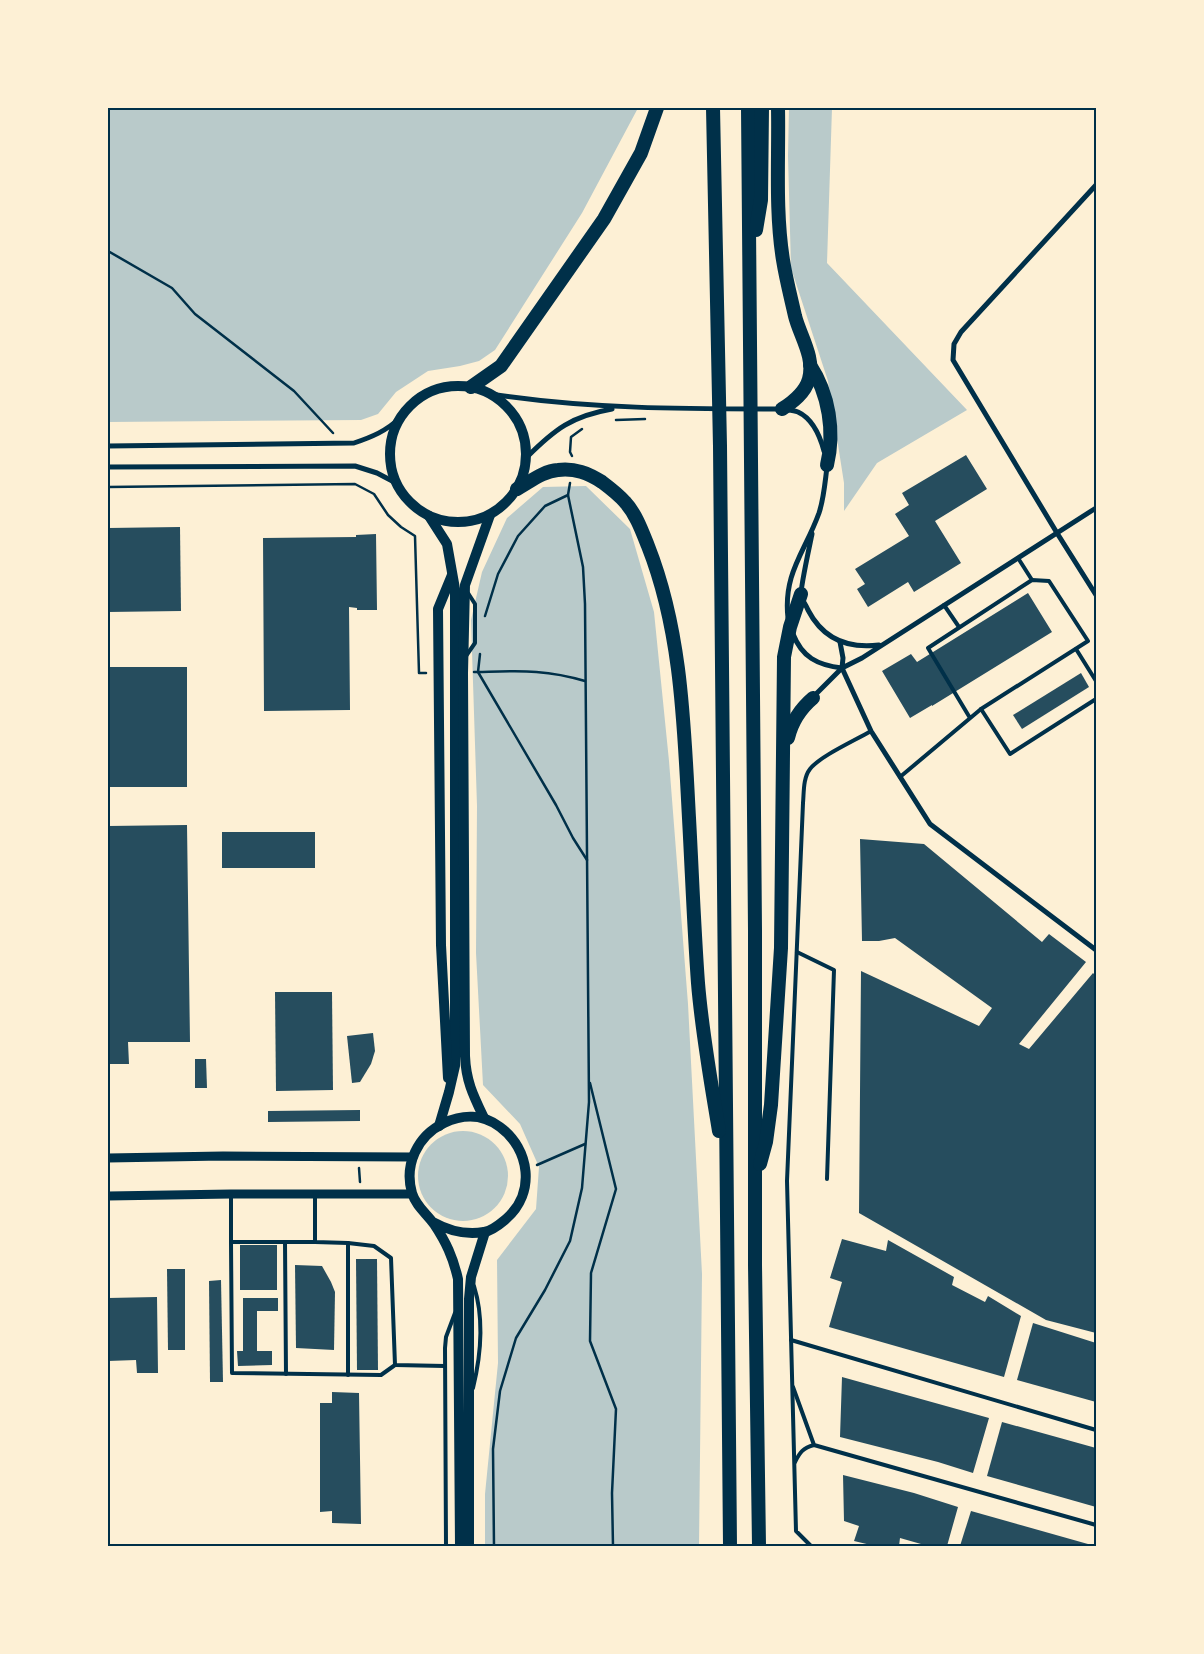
<svg xmlns="http://www.w3.org/2000/svg" width="1204" height="1654" font-family="'PT Serif',serif">
<style>
.green{fill:#b9caca}
.building{fill:#264d5e}
.lines{fill:none;stroke-linecap:round;stroke-linejoin:round}
.path{stroke:#003049;stroke-width:2.5}
.service{stroke:#003049;stroke-width:4}
.minor{stroke:#003049;stroke-width:5}
.tertiary{stroke:#003049;stroke-width:9}
.secondary{stroke:#003049;stroke-width:10}
.motorway{stroke:#003049;stroke-width:14}
.neatline{fill:none;stroke:#003049;stroke-width:2}
</style>
<rect width="100%" height="100%" fill="#fdf0d5"/>
<!-- green -->
<g class="green">
<path d="M108,108H638L582,213L495,350L479,361L460,366L428,371L396,392L378,414L361,420L108,422Z"/>
<path d="M789,108H832L827,263L967,410L877,463L844,511V483L828,381L791,268L788,156Z"/>
<path d="M586,486L630,529L654,612L669,761L688,1004L702,1274L699,1546H485V1494L498,1363L497,1260L536,1209L539,1167L520,1124L483,1085L476,953L477,806L471,620L482,572L507,518L543,487Z"/>
<circle cx="463" cy="1176" r="45"/>
</g>
<!-- building -->
<g class="building">
<path d="M966,455L987,489L935,521L961,563L914,592L908,582L868,607L857,589L865,584L855,569L909,536L895,514L909,505L902,493Z"/>
<path d="M180,527L181,611L108,612V528Z"/>
<path d="M376,534L377,610H357V608L349,607L350,710L264,711L263,538L356,537V535Z"/>
<path d="M1028,593L1052,632L932,706V705L910,718L882,671L911,654L917,662Z"/>
<rect x="108" y="667" width="79" height="120"/>
<path d="M1081,673L1089,687L1022,729L1013,715Z"/>
<path d="M187,825L190,1042H128L129,1064H108V826Z"/>
<rect x="222" y="832" width="93" height="36"/>
<path d="M860,839L924,844L1042,942L1049,934L1086,962L1019,1044L1029,1049L1093,973L1096,976V1333L1046,1320L859,1213L861,971L979,1026L992,1008L895,938L879,941H862Z"/>
<path d="M275,992H332L333,1090L276,1091Z"/>
<path d="M373,1033L375,1051L371,1064L360,1082L352,1083L347,1036Z"/>
<path d="M195,1059H206L207,1088H195Z"/>
<path d="M360,1110V1121L268,1122V1111Z"/>
<path d="M842,1239L886,1251L888,1240L954,1277L952,1285L985,1302L988,1296L1021,1316L1004,1377L829,1327L842,1282L830,1278Z"/>
<rect x="240" y="1245" width="37" height="45"/>
<path d="M356,1259H377L378,1370H357Z"/>
<path d="M295,1265L322,1266L331,1282L335,1292L334,1350L296,1348Z"/>
<path d="M167,1269H185V1350H168Z"/>
<path d="M221,1280L223,1382H210L209,1281Z"/>
<path d="M157,1297L158,1373H137L136,1360L108,1361V1298Z"/>
<path d="M243,1298H278V1311H257V1351H272V1365L238,1366L237,1351H243Z"/>
<path d="M1033,1323L1096,1343V1402L1017,1380Z"/>
<path d="M842,1377L989,1418L973,1473L938,1462L840,1437Z"/>
<path d="M332,1392L359,1393L361,1524L332,1523V1511L320,1512V1403H332Z"/>
<path d="M1002,1422L1096,1448V1507L987,1476Z"/>
<path d="M843,1475L914,1493L958,1507L947,1546H928L900,1538L899,1546H875L854,1541L859,1526L844,1521Z"/>
<path d="M971,1511L1095,1546H960Z"/>
</g>
<g class="lines">
<!-- path -->
<g class="path">
<path d="M108,251L172,288L195,314L294,391L333,433"/>
<path d="M616,420L645,419"/>
<path d="M572,456L570,452L571,437L582,429"/>
<path d="M108,487L355,484L374,494L388,515L401,527L415,536L419,673H426"/>
<path d="M485,616L498,574L518,536L545,506L568,495L570,483"/>
<path d="M474,672H478L480,654"/>
<path d="M585,681C545,669 519,671 478,672L556,805L573,838L587,860"/>
<path d="M590,1083L616,1189L591,1273L590,1341L616,1409L612,1493L613,1546"/>
<path d="M537,1165L585,1144"/>
<path d="M359,1168L360,1182"/>
<path d="M494,1546L493,1449L500,1391L516,1338L545,1290L570,1241L582,1188L589,1102L585,604L583,567L568,495"/>
</g>
<!-- service -->
<g class="service">
<path d="M1018,558L1032,580"/>
<path d="M944,605L959,627"/>
<path d="M1076,649L1096,681"/>
<path d="M466,656L475,643V604L468,593"/>
<path d="M981,709L1010,754L1096,699"/>
<path d="M900,777L981,709L1088,641L1049,581L1032,580L928,648L970,718"/>
<path d="M797,952L834,970L827,1179"/>
<path d="M231,1194V1242H315"/>
<path d="M315,1194V1242L348,1243L374,1246L391,1258L395,1365L445,1366"/>
<path d="M231,1242L232,1373L381,1375L395,1365"/>
<path d="M285,1242L286,1374"/>
<path d="M791,1340L1096,1430"/>
<path d="M348,1375V1243"/>
<path d="M793,1387L814,1445L1096,1525"/>
<path d="M473,1388C481,1355 484,1318 474,1286"/>
<path d="M795,1462C800,1452 803,1448 814,1445"/>
<path d="M446,1546L445,1348L446,1337L455,1313"/>
<path d="M811,1546L796,1531L787,1181L803,803C804,792 803,778 810,769C820,756 856,740 871,731"/>
</g>
<!-- minor -->
<g class="minor">
<path d="M1096,185L961,332L954,344L953,360L1057,533L1096,595"/>
<path d="M491,394C588,409 684,409 782,409C787,410 793,410 798,412C813,419 820,436 824,451"/>
<path d="M108,446L354,443C372,437 386,431 400,418"/>
<path d="M527,457C555,429 572,416 612,409"/>
<path d="M108,467L355,466L377,473L396,483"/>
<path d="M812,534C810,544 800,589 801,596C802,600 806,605 808,610C823,639 847,649 879,645"/>
<path d="M788,618C783,573 805,552 819,513C824,498 825,482 827,467"/>
<path d="M793,634C802,657 817,665 842,668"/>
<path d="M840,642L843,658L842,668"/>
<path d="M842,668L871,731L930,824L1096,950"/>
<path d="M813,697L842,668L862,658L1096,508"/>
</g>
<!-- tertiary -->
<g class="tertiary">
<path d="M108,1158L223,1156L413,1157"/>
<path d="M108,1196L231,1194H412"/>
</g>
<!-- secondary -->
<g class="secondary">
<circle cx="458" cy="454" r="68"/>
<path d="M429,516L447,544L455,589V1066L449,1092L439,1126"/>
<path d="M448,1078L441,945L438,609L452,575"/>
<path d="M484,1118C473,1095 466,1081 465,1056L463,673L465,585L490,515"/>
<path d="M433,1222C449,1231 466,1235 484,1232C492,1231 500,1224 506,1219C536,1193 530,1149 500,1127C483,1114 463,1114 444,1123C417,1136 404,1165 412,1193C416,1206 426,1213 434,1224C446,1242 453,1257 458,1279L460,1546"/>
<path d="M469,1546V1299L471,1277L485,1232"/>
</g>
<!-- motorway -->
<g class="motorway">
<path d="M713,108L720,446L730,1546"/>
<path d="M748,108L755,930V1265L759,1546"/>
<path d="M778,108C779,158 775,210 783,260C786,279 791,298 795,316C800,336 815,357 809,379C805,393 793,402 782,409"/>
<path d="M756,230L761,200L762,108"/>
<path d="M810,365C829,394 835,432 827,465"/>
<path d="M471,387L501,366L604,219L641,153L657,108"/>
<path d="M517,489C530,482 543,471 558,470C575,468 588,473 602,482C610,488 618,494 625,502C636,514 642,531 648,546C682,632 684,727 689,818C692,873 694,928 698,983C702,1033 711,1082 719,1131"/>
<path d="M788,738C792,721 800,709 813,698"/>
<path d="M760,1164L766,1142L771,1105L781,948L784,657L790,627L801,594"/>
</g>
</g>
<!-- border -->
<rect width="1204" height="1654" fill="none" stroke="#fdf0d5" stroke-width="218"/>
<rect x="109" y="109" width="986" height="1436" class="neatline"/>
</svg>
